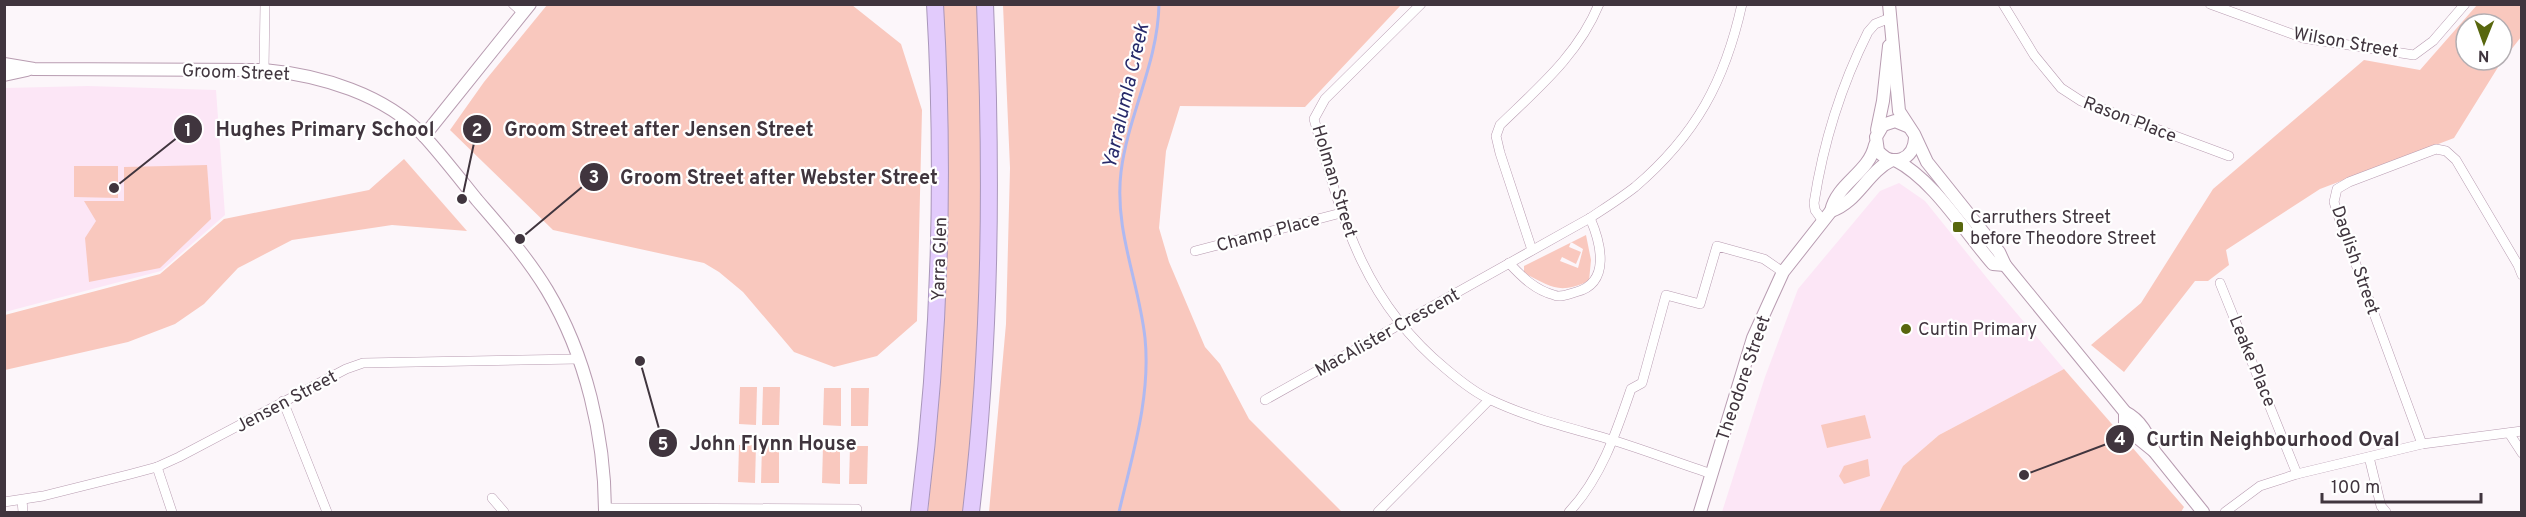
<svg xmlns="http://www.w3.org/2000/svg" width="2526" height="517" font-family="Overpass,sans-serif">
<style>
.built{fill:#fce6f6}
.green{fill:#f9c8be;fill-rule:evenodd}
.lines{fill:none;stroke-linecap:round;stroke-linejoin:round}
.stream{stroke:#afb9f1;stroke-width:3}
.street-casing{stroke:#b89cb1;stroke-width:10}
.secondary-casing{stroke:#b89cb1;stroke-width:14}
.highway-casing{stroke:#a996ba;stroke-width:18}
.street{stroke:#fff;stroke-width:9}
.secondary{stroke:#fff;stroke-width:12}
.highway{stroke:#e2cbfc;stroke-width:16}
.poi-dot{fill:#58670e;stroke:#fff;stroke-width:2}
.labels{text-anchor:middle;stroke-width:4.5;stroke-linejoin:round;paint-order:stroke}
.street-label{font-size:18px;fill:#40353e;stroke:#fff}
.poi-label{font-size:18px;fill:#40353e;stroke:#fff;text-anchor:start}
.water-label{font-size:20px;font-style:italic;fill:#282a6a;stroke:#fff}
.leader{fill:none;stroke:#40353e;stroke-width:2}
.callout-dot{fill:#40353e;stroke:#fff;stroke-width:2}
.mark-label{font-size:18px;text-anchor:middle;font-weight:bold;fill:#fff}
.callout-label{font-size:20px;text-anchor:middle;font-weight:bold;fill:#40353e;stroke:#fff;stroke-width:4.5;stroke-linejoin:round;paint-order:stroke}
</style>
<rect width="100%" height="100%" fill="#fcf6fa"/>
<!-- built -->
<g class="built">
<path d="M88,86L216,90L225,215L161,271L5,312V88Z"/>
<path d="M1899,183L1925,201L1991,283L2064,369L1939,435L1903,466L1879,512H1722L1765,377L1798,289L1880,191Z"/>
</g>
<!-- green -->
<g class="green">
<path d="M547,5H852L901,44L922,110L917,321L877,356L834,367L794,352L743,292L719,272L704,263L553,230L450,130L484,82Z"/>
<path d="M942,5H981L984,266L966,512H928L944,320Z"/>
<path d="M1003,5H1401L1305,107L1180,106L1166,151L1159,228L1169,262L1205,347L1220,364L1249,419L1342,512H989L1006,324L1010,168Z"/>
<path d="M2477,5H2521V37L2500,64L2454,138L2320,189L2226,250L2229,265L2208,281H2195L2124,372L2091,345L2141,303L2213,189L2364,60L2420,70ZM2466,24H2502V60H2466Z"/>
<path d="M404,159L467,231L392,225L292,240L238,268L204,304L175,324L128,342L5,370V315L160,274L224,219L369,190Z"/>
<path d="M207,165L211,219L160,268L89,282L85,238L96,221L84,201H124V167Z"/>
<path d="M74,166H118V198L74,197Z"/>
<path d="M1586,235L1591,260L1589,281C1559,294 1553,288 1524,273V266ZM1571,242L1583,249L1578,268L1560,261L1562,257L1576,264L1581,252L1569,247Z"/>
<path d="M2064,369L2184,507L2181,512H1879L1903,466L1939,435Z"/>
<path d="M740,387H757L756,425L739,424Z"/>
<path d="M763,387H780L779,425H762Z"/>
<path d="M824,388H841V426L823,425Z"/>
<path d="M851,388H869L868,426H851Z"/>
<path d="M1865,415L1871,438L1827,448L1821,425Z"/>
<path d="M739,445H756L755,483L738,482Z"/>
<path d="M762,445H779V483H761Z"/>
<path d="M823,446H840V484L822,483Z"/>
<path d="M850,446H868L867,484H849Z"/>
<path d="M1868,459L1870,476L1844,484L1839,476L1844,466Z"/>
</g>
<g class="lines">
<!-- stream -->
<path class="stream" d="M1119,512C1132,456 1151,397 1145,338C1139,282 1114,230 1121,172C1128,115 1158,63 1159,4"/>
<!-- street casing -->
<g class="street-casing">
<g id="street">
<path d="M513,4L523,13"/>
<path d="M1421,4L1325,99L1314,119C1342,218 1362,300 1446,369C1459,380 1475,393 1491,400C1529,418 1571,428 1612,440C1645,450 1678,463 1712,474"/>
<path d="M2003,4L2034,55L2061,88L2081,101L2229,156"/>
<path d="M2210,4L2303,38L2414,55L2433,41L2465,4"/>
<path d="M264,70L265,4"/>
<path d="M1823,221L1815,210L1814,203C1823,144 1841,86 1868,32L1875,24L1890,18"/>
<path d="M1532,250L1500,153L1496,136L1500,125C1538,88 1578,55 1599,4"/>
<path d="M1195,251L1341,213"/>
<path d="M1509,263C1522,277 1535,290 1554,295C1560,298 1569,294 1576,292C1611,283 1601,243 1590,218"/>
<path d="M2220,283L2297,474"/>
<path d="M1265,400L1590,218C1605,208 1621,198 1635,187C1696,135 1725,81 1742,4"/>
<path d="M283,401L327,512"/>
<path d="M2509,433L2522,453"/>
<path d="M2422,444L2340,221L2334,202L2337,189L2349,182L2436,149L2446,151L2456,160L2518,265L2522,275"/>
<path d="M2369,457L2381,506L2386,512"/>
<path d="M157,467L172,512"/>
<path d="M492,498L504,512"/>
<path d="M22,500L23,512"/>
<path d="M4,502L43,496L131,474L157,467L179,457L346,369L363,363L578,359"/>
<path d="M605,508L857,509"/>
<path d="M1378,512L1489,400"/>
<path d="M1569,512C1601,478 1616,433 1631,389L1642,383L1666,295L1700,304L1717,246L1764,259L1783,272"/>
<path d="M2225,512L2260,486L2297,474L2422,444L2522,431"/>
</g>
</g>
<!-- secondary casing -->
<g class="secondary-casing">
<g id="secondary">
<path d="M1889,4L1899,111L1914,134L1927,162L1999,252L2005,265L2125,412C2141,420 2148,435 2154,451"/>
<path d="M4,64L34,69L264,70C320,75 385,94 425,137C443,157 460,179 477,200C502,229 527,257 547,290C586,355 605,437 605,512"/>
<path d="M4,75L27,70"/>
<path d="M1907,126L1895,121L1883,125L1876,137L1878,151C1892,168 1914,160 1915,138"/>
<path d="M1877,130L1883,101L1889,46"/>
<path d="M424,136L530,4"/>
<path d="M1895,160C1934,180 1964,231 1993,264L2005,265"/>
<path d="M1831,211C1858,202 1867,172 1892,160"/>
<path d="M2125,412V423L2133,434L2154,451L2203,512"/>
<path d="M1700,512L1753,338L1783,272L1831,211C1837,183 1869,173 1875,145"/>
</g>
</g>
<!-- highway casing -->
<g class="highway-casing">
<g id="highway">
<path d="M919,512C940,343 945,175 935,4"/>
<path d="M971,512C991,342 992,176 985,4"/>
</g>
</g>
<!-- street -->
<use href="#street" class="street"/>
<!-- secondary -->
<use href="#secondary" class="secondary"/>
<!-- highway -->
<use href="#highway" class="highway"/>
</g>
<!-- markers -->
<g class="poi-dot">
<rect x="1952" y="221" width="12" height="12" rx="3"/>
<circle cx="1906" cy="329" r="6"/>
</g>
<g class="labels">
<!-- street labels -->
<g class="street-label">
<text transform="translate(2346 42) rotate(10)" y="6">Wilson Street</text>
<text transform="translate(236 72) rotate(2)" y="6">Groom Street</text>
<text transform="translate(2130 119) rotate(21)" y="6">Rason Place</text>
<text transform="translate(1335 181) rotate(73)" y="6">Holman Street</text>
<text transform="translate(1268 232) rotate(-15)" y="6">Champ Place</text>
<text transform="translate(939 259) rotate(-88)" y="6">Yarra Glen</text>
<text transform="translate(2356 260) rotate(71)" y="6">Daglish Street</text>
<text transform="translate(1387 332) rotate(-29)" y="6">MacAlister Crescent</text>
<text transform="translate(2253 361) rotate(68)" y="6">Leake Place</text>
<text transform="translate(1743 378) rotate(-71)" y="6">Theodore Street</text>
<text transform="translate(286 401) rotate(-28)" y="6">Jensen Street</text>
</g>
<!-- poi labels -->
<g class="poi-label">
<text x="1970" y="223">Carruthers Street<tspan x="1970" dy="21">before Theodore Street</tspan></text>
<text x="1918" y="335">Curtin Primary</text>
</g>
<!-- water labels -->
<g class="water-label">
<text transform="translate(1125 96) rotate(-77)" y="7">Yarralumla Creek</text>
</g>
</g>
<!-- callouts -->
<path class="leader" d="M114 188L188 129M462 199L477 129M520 239L594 177M2024 475L2120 439M640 361L663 443"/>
<g class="callout-dot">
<circle cx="114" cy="188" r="6"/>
<circle cx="462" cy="199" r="6"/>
<circle cx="520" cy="239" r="6"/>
<circle cx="2024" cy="475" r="6"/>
<circle cx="640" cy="361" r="6"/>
<circle cx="188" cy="129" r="15"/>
<circle cx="477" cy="129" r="15"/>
<circle cx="594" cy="177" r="15"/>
<circle cx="2120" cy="439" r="15"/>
<circle cx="663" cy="443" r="15"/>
</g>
<g class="mark-label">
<text x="188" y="136">1</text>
<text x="477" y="136">2</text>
<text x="594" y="183">3</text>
<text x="2120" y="445">4</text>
<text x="663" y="450">5</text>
</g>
<g class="callout-label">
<text x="325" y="136">Hughes Primary School</text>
<text x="659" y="136">Groom Street after Jensen Street</text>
<text x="779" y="184">Groom Street after Webster Street</text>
<text x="2273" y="446">Curtin Neighbourhood Oval</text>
<text x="773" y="450">John Flynn House</text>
</g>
<!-- border -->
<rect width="2526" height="517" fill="none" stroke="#40353e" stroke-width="12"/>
<!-- north arrow -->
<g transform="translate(2484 42) rotate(181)"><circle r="28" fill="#ffffff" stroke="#b3aeb2" stroke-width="1.5"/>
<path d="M0-4.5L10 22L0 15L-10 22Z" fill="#58670e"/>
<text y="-9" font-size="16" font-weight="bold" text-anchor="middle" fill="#40353e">N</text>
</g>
<!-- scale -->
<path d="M2322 493v9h159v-9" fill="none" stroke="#40353e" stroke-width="3"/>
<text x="2331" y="493" font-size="18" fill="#40353e" stroke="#ffffff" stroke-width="4.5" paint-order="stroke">100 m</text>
</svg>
